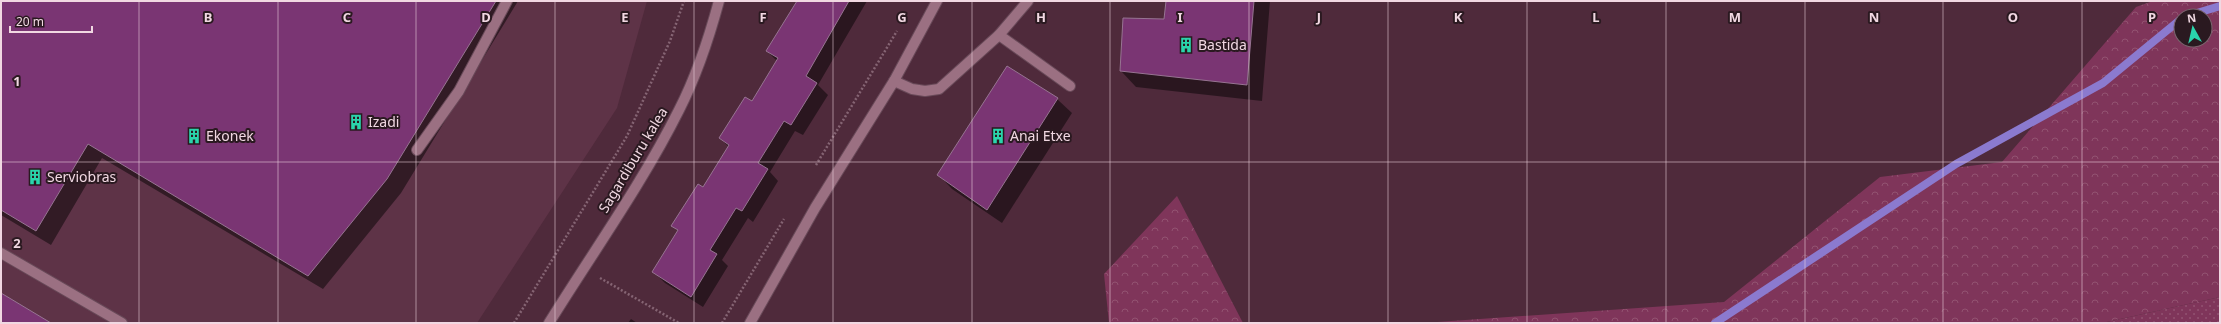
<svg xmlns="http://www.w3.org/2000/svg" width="2221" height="324" font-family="'Noto Sans',sans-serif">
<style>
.built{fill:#5e3347}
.green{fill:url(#green-dots)}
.forest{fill:url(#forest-crowns);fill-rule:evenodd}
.shadow{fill:#0007}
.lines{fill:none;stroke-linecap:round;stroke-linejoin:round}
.stream{stroke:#8b7acf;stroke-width:8}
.building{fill:#7a3573;stroke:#977492}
.minor-casing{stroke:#684958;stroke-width:12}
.path{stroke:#856473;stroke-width:2.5;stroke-dasharray:2 2;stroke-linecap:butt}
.minor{stroke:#9b7082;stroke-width:10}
.grid{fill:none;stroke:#f1d8e2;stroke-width:1;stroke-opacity:0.55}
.labels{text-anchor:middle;stroke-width:4;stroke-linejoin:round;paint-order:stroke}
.poi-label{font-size:14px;fill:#f1d8e2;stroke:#2a1920;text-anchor:start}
.street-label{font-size:14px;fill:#f1d8e2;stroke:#2a1920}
.grid-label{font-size:13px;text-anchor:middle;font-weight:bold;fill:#f1d8e2;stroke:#2a1920;stroke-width:4;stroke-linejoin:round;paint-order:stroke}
</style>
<defs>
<pattern id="green-dots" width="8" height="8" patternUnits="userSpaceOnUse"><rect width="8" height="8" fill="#7f355a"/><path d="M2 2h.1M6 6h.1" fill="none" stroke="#925271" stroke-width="1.8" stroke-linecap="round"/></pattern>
<pattern id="forest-crowns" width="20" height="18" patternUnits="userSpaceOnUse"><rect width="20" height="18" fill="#7f355a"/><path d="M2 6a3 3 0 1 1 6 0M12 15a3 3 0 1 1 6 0" fill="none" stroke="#925271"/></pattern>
</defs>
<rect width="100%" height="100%" fill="#4f2a3b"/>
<!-- built -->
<path class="built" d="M1,1H647L617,108L477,323H1Z"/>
<!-- green -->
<path class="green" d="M2220,297V323H2102Z"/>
<!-- forest -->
<g class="forest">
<path d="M2153,1H2220V297L2102,323H1423L1724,302L1880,177L2002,162L2136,7ZM2181,16H2205V40H2181Z"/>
<path d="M1177,196L1243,323H1109L1104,274Z"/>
</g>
<!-- shadow -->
<g class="shadow">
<path d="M1,1H518L401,193L323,289L102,158L51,245L1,215Z"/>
<path d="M797,1H867L818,85L828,95L803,135L795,131L770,172L778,181L753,222L748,218L722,260L728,266L703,307L665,283L654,272L679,232L673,226L703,189L729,147L720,138L752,102L777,61L767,51Z"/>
<path d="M1167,1H1270L1262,101L1136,87L1121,71L1124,19L1165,20Z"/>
<path d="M1057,99L1072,113L1002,223L952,189L938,174Z"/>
<path d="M631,319L637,323H628Z"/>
</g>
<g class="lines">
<!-- stream -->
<g class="stream">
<path d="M2187,16L2220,6"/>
<path d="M1715,323L1956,164L2103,83L2181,19"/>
</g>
</g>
<!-- building -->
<g class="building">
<path d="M1,1H496L387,179L308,276L88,144L36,231L1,210Z"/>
<path d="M797,1H849L806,76L817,83L791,125L784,121L758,163L768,169L742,211L736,208L710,250L717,254L691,297L652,272L678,230L671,226L698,184L703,187L729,145L719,138L745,97L752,101L778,58L766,51Z"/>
<path d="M1166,1H1254L1247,85L1120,71L1123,18L1164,19Z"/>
<path d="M1007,66L1058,98L987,210L937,175Z"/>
<path d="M1,293L51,323H1Z"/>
</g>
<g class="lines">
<!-- minor casing -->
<g class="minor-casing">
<g id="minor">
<path d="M999,35L1070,86"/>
<path d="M894,81L912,89L925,91L939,89L999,35L1028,1"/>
<path d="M417,150L459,91L507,1"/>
<path d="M1,253L122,323"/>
<path d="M549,323C593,252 642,184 679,110C697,75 709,38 719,1"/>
<path d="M750,323L815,208L894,81L937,1"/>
</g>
</g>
<!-- path -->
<g class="path">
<path d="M816,165L897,31"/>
<path d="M600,278L679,323"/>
<path d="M514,323L627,136L670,41L684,1"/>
<path d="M722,323L784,219"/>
</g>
<!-- minor -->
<use href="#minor" class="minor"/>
</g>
<!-- grid -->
<path class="grid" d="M139,1V323M278,1V323M416,1V323M555,1V323M694,1V323M833,1V323M972,1V323M1110,1V323M1249,1V323M1388,1V323M1527,1V323M1666,1V323M1805,1V323M1943,1V323M2082,1V323M1,162H2220"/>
<!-- icons -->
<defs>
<g id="building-bare" transform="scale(1.2)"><path d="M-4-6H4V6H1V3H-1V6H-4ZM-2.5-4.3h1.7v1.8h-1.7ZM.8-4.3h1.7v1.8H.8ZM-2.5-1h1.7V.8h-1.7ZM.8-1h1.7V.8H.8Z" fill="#2ad5ac" stroke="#2a1920" stroke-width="2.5" paint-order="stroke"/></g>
</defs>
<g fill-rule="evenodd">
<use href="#building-bare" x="1186" y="45"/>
<use href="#building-bare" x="356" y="122"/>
<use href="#building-bare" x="194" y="136"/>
<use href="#building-bare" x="998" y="136"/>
<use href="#building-bare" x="35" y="177"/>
</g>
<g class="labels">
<!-- poi labels -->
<g class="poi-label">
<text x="1198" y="50">Bastida</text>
<text x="368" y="127">Izadi</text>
<text x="206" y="141">Ekonek</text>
<text x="1010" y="141">Anai Etxe</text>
<text x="47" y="182">Serviobras</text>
</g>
<!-- street labels -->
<g class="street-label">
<text transform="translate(633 160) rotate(-59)" y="5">Sagardiburu kalea</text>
</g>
</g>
<g class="grid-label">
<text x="208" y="22">B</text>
<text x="347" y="22">C</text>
<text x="486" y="22">D</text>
<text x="625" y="22">E</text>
<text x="763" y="22">F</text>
<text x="902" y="22">G</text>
<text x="1041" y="22">H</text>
<text x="1180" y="22">I</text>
<text x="1319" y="22">J</text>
<text x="1458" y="22">K</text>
<text x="1596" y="22">L</text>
<text x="1735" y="22">M</text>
<text x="1874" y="22">N</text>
<text x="2013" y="22">O</text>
<text x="2152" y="22">P</text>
<text x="17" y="86">1</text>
<text x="17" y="248">2</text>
</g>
<!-- border -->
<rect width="2221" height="324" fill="none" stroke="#f1d8e2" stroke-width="4"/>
<!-- north arrow -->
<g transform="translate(2193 28) rotate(352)"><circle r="19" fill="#2a1920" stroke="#7a656e"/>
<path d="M0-3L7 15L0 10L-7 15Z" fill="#2ad5ac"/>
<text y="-6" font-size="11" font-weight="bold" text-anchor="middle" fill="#f1d8e2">N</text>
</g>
<!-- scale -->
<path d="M10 26v6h82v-6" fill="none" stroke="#f1d8e2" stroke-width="2"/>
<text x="16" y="26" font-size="12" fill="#f1d8e2" stroke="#2a1920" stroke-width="3" paint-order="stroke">20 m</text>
</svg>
